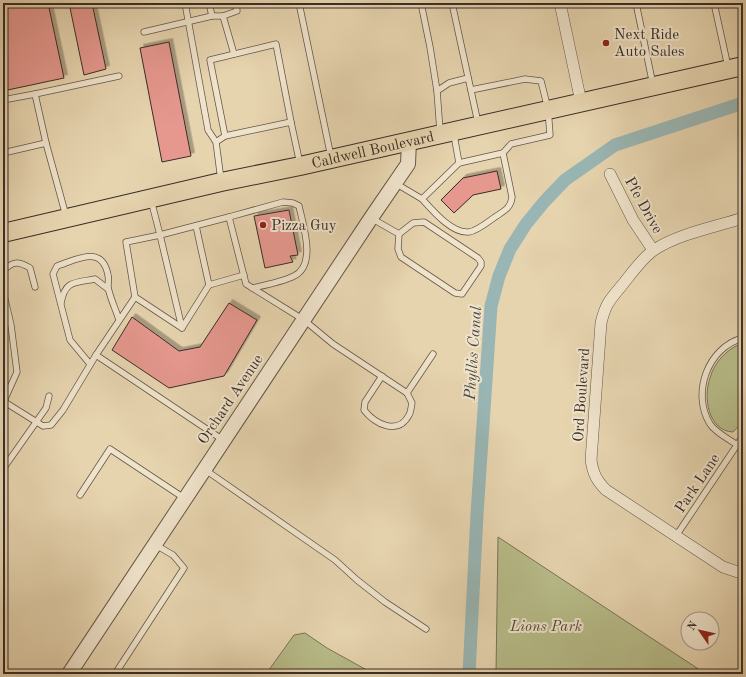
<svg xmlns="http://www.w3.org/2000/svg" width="746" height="677" font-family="'Old Standard TT',serif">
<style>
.green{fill:#b7bc89;stroke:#787458}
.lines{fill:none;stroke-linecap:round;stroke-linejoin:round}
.canal{stroke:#99b6b4;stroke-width:13}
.building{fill:#e6988f;stroke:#392d27;filter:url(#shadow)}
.service-casing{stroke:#645749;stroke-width:7}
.minor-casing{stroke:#645749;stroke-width:12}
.tertiary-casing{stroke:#645749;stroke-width:16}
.primary-casing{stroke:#392d27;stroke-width:20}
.service{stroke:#efe3cb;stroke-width:5.5}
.minor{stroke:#efe3cb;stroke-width:11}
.tertiary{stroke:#efe3cb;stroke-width:14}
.primary{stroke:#e6d4af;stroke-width:18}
.poi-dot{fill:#8f2418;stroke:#efe3cb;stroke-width:1.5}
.labels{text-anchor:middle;stroke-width:4;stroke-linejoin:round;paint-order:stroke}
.poi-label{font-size:15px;fill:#392d27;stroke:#efe3cb;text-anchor:start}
.street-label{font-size:15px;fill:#392d27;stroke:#efe3cb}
.park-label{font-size:15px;font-style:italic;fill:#524a3b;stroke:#efe3cb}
.water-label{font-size:16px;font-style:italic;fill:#4c4843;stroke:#efe3cb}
</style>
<defs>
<filter id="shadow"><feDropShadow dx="3.5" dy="-3.5" stdDeviation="0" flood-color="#0004"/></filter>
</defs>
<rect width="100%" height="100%" fill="#e6d4af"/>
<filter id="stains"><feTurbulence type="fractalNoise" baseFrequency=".005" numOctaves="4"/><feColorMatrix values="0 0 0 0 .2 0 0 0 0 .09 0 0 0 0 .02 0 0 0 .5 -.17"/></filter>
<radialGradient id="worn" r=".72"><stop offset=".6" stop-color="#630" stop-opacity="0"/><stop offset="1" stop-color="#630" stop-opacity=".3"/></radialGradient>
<!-- green -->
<g class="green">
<path d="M743,343V422L733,432C708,431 703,397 710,378C714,362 728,348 743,343Z"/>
<path d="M498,537L706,674H496Z"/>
<path d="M305,633L327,648L374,674H266L294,635Z"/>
</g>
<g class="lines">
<!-- canal -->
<path class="canal" d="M469,674L477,514L491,306L499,276L510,249L526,224L544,202L565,180L615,145L743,103"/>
</g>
<!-- building -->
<g class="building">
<path d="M30,3H48L64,78L3,91V9Z"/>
<path d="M69,3H92L106,69L84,75Z"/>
<path d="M169,42L191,156L162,162L140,48Z"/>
<path d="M497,171L501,189L473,195L454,213L441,200L463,178Z"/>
<path d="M289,210L298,255L290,256L293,262L265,268L254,216Z"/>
<path d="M229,303L257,320L224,376L169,388L112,350L132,317L179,351L200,347Z"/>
</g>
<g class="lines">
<!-- service casing -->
<g class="service-casing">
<g id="service">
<path d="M185,3L208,130L216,142"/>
<path d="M209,3L212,16"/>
<path d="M299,3L331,157"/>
<path d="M421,3L430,47L437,91"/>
<path d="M452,3L478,123"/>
<path d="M636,3L653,85"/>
<path d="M714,3L728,67"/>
<path d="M223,16L234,54"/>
<path d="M144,32L212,16H223L237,11L236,3"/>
<path d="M35,94L119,76"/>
<path d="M3,100L35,94L46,143"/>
<path d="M440,131L437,91L449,83L468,78"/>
<path d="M225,136L210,60L276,44L291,122"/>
<path d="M3,153L46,143L66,216"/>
<path d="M459,163L503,153L511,144L550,135L548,109L541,81L525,79L471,90"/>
<path d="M221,180L216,142L225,136L291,122L300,164"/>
<path d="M395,183L422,199L459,163L454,135"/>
<path d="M422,199C432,210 452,234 469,232C477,231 488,222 495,217C504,211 511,208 512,197L503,153"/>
<path d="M151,200L160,235L229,217L246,284L304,320L333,344L407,393L433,354"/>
<path d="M229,217L283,202L293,203L299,206C303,225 317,265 294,276C282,282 266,285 252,288"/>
<path d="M371,218L399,234L413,223L424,222L478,258L481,262V266L462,294L455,293L401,257L398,249L399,234"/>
<path d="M160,235L182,328L135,297L126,242Z"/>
<path d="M3,271C13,261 18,261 30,268L35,287"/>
<path d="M209,285L244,275"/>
<path d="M3,291L11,325L17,372L4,401"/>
<path d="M135,297L96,355L223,440"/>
<path d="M61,303C65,280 75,283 95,279L108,289"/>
<path d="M182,328L209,285L196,226"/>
<path d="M90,364L70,340L53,274L57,266C76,260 102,244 108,275C109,279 108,283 108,287C110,298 116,310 119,320"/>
<path d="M382,376L365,402L364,410C375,424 398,436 409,415C411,412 411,407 412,403L407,393"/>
<path d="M3,401L43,426L51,425L63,410L96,355"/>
<path d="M737,445C729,439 716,433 710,424C691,393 708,347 743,338"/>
<path d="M3,469L46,408L49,396"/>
<path d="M204,469L335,560L357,580L385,602L426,629"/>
<path d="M80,495L110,449L184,498"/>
<path d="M676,536L743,436"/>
<path d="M115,674L184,568L173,555L154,544"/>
</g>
</g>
<!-- minor casing -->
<g class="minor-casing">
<g id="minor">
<path d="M560,3L581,102"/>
<path d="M610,174L633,220L653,250"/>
<path d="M743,218C715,227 678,234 654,250C643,257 632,273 623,284C611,299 606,302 601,323L591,460C593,473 596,480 606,490L723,567L738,572H743"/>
</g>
</g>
<!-- tertiary casing -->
<g class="tertiary-casing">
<path id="tertiary" d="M69,674L371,218L408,164L409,141"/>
</g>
<!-- primary casing -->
<g class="primary-casing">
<g id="primary">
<path id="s1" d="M3,233L221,182L300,166L743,66"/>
</g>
</g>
<!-- service -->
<use href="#service" class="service"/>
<!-- minor -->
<use href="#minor" class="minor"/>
<!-- tertiary -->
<use href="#tertiary" class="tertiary"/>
<!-- primary -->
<use href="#primary" class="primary"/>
</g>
<!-- markers -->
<g class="poi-dot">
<circle cx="606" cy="43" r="4"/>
<circle cx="263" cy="225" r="4"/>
</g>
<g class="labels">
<!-- poi labels -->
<g class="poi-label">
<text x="614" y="39">Next Ride<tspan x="614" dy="17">Auto Sales</tspan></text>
<text x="271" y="230">Pizza Guy</text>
</g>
<!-- street labels -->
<g class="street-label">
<text dy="5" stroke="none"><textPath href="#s1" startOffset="379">Caldwell Boulevard</textPath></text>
<text transform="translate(644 205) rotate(61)" y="5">Pfe Drive</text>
<text transform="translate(581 395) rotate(-86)" y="5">Ord Boulevard</text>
<text transform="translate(230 399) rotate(-56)" y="5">Orchard Avenue</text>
<text transform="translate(697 483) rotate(-56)" y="5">Park Lane</text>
</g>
<!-- park labels -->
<g class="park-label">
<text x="546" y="631">Lions Park</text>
</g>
<!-- water labels -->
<g class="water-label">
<text transform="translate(472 353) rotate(-86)" y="6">Phyllis Canal</text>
</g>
</g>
<!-- margin -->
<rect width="746" height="677" fill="none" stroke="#e6d4af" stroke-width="16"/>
<rect x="4" y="4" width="738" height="669" fill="none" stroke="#392d27" stroke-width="2"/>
<rect x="8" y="8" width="730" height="661" fill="none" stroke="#392d27"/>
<!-- north arrow -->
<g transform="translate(700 631) rotate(304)"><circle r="19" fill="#efe3cb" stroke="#a69a89"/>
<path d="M0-3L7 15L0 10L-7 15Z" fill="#8f2418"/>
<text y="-6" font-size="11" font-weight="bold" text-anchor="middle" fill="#392d27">N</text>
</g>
<rect width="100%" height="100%" filter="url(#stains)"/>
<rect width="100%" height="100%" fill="url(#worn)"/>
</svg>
